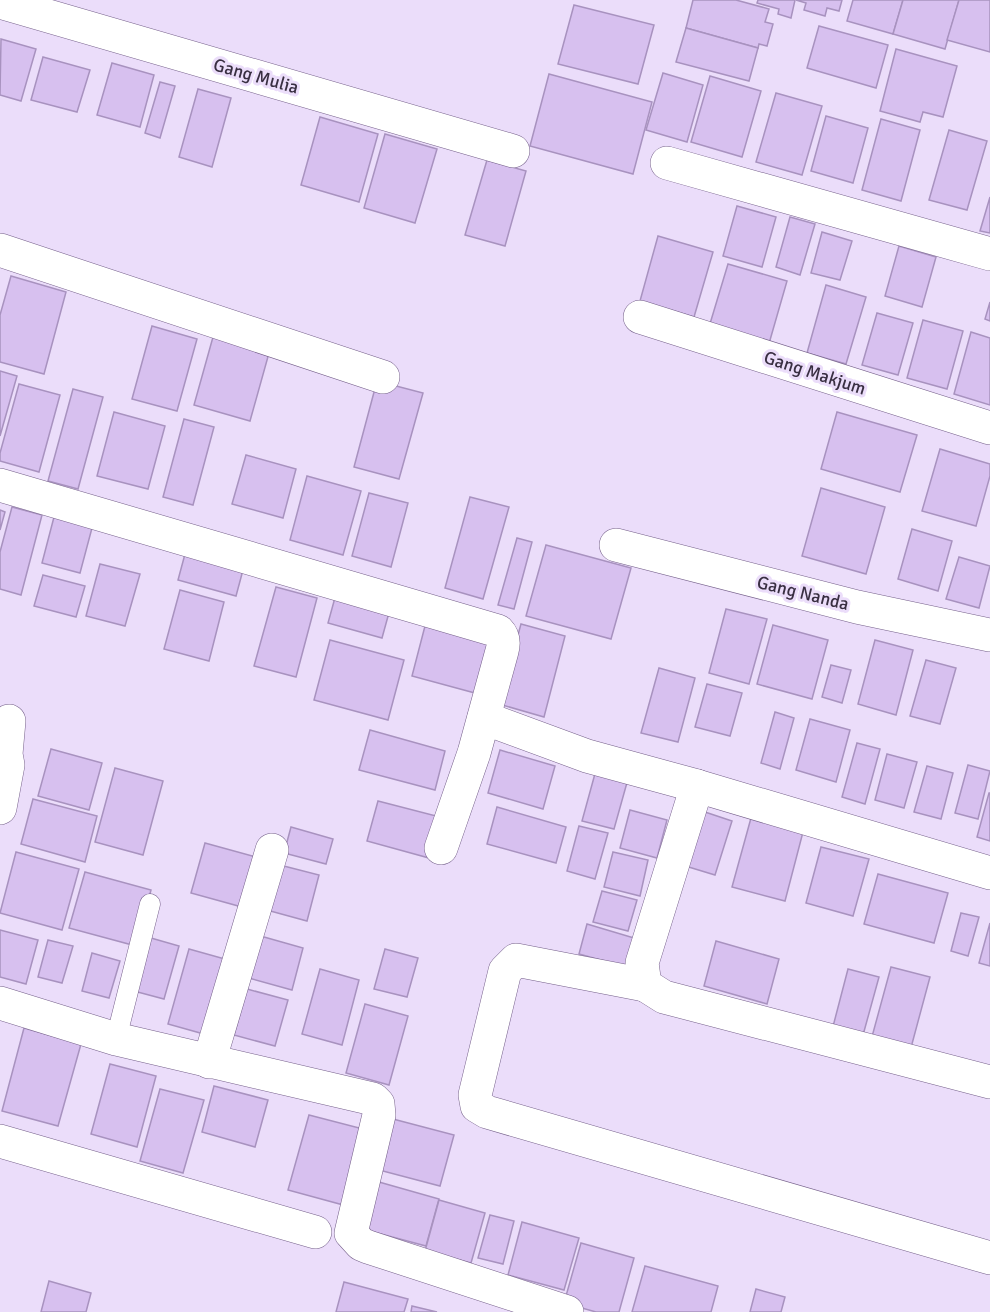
<svg xmlns="http://www.w3.org/2000/svg" width="990" height="1312" font-family="Signika,sans-serif">
<style>
.building{fill:#d7c0ef;stroke:#a892bf;stroke-width:1.5}
.lines{fill:none;stroke-linecap:round;stroke-linejoin:round}
.service-casing{stroke:#75608a;stroke-width:21}
.minor-casing{stroke:#75608a;stroke-width:34}
.service{stroke:#fff;stroke-width:20}
.minor{stroke:#fff;stroke-width:33}
.labels{text-anchor:middle;stroke-width:6;stroke-linejoin:round;paint-order:stroke}
.street-label{font-size:18px;fill:#392f42;stroke:#ebddfa}
</style>
<rect width="100%" height="100%" fill="#ebddfa"/>
<!-- building -->
<g class="building">
<path d="M693,0H736L769,9L765,22L773,24L767,46L759,44L758,48L686,28Z"/>
<path d="M758,0H795L791,18L778,14L779,9L757,3Z"/>
<path d="M796,0H842L839,11L827,8L825,16L804,10L806,3Z"/>
<path d="M853,0H903L893,34L847,21Z"/>
<path d="M903,0H959L945,49L893,34Z"/>
<path d="M959,0H990V52L947,40Z"/>
<path d="M574,5L654,25L638,84L558,64Z"/>
<path d="M819,26L888,45L876,88L807,68Z"/>
<path d="M686,28L758,48L749,81L676,62Z"/>
<path d="M1,39L36,49L21,101L0,95Z"/>
<path d="M896,49L957,66L943,117L923,112L920,122L880,111Z"/>
<path d="M43,57L90,70L77,112L31,100Z"/>
<path d="M112,63L154,75L140,127L97,115Z"/>
<path d="M663,73L703,85L687,142L646,130Z"/>
<path d="M549,74L652,102L633,174L530,146Z"/>
<path d="M710,76L761,91L742,157L691,142Z"/>
<path d="M160,82L175,86L160,138L145,133Z"/>
<path d="M198,89L231,98L212,167L179,157Z"/>
<path d="M776,93L822,106L802,175L756,162Z"/>
<path d="M826,116L868,128L853,183L811,171Z"/>
<path d="M320,117L378,134L359,202L301,185Z"/>
<path d="M881,119L920,130L901,201L862,190Z"/>
<path d="M949,130L987,141L967,210L929,200Z"/>
<path d="M385,134L437,149L415,223L364,208Z"/>
<path d="M487,160L526,171L505,246L465,235Z"/>
<path d="M990,197V233L980,231Z"/>
<path d="M737,206L776,217L762,267L723,256Z"/>
<path d="M790,217L815,224L800,275L776,267Z"/>
<path d="M822,232L852,241L840,280L811,273Z"/>
<path d="M658,236L713,252L694,317L640,301Z"/>
<path d="M899,246L936,257L922,307L885,296Z"/>
<path d="M728,264L787,281L766,354L706,337Z"/>
<path d="M11,276L66,292L44,374L0,362V315Z"/>
<path d="M826,285L866,297L846,364L807,353Z"/>
<path d="M990,302V321L985,319Z"/>
<path d="M877,313L913,323L898,375L862,365Z"/>
<path d="M923,320L963,331L947,389L907,378Z"/>
<path d="M152,326L197,339L177,411L132,399Z"/>
<path d="M971,332L990,338V405L954,394Z"/>
<path d="M213,337L269,353L250,421L194,405Z"/>
<path d="M0,371L17,376L0,436Z"/>
<path d="M377,381L423,393L399,479L354,467Z"/>
<path d="M19,384L60,395L39,472L0,461V453Z"/>
<path d="M73,389L103,397L78,489L48,481Z"/>
<path d="M114,412L165,426L148,489L97,476Z"/>
<path d="M837,412L917,435L900,492L821,469Z"/>
<path d="M184,419L214,427L193,505L163,497Z"/>
<path d="M940,449L990,464V476L976,526L922,511Z"/>
<path d="M246,455L296,469L283,518L232,504Z"/>
<path d="M307,476L361,491L343,555L290,540Z"/>
<path d="M821,488L885,507L866,574L802,556Z"/>
<path d="M369,493L408,503L391,567L352,556Z"/>
<path d="M470,497L509,507L483,599L445,588Z"/>
<path d="M12,507L42,515L21,595L0,589V552Z"/>
<path d="M0,510L5,512L0,530Z"/>
<path d="M54,517L92,528L80,573L42,563Z"/>
<path d="M912,529L952,541L938,591L898,579Z"/>
<path d="M517,538L532,542L514,609L498,605Z"/>
<path d="M546,545L631,568L611,639L526,616Z"/>
<path d="M185,554L243,570L236,596L178,580Z"/>
<path d="M959,557L990,566L979,608L946,599Z"/>
<path d="M100,564L140,574L125,626L86,616Z"/>
<path d="M43,575L85,586L76,617L34,606Z"/>
<path d="M276,587L317,598L296,677L254,666Z"/>
<path d="M180,590L224,602L209,661L164,649Z"/>
<path d="M336,594L390,609L382,638L328,623Z"/>
<path d="M726,609L767,619L749,684L709,673Z"/>
<path d="M521,624L565,636L544,717L499,704Z"/>
<path d="M773,625L828,640L812,699L757,684Z"/>
<path d="M425,626L500,647L486,696L412,676Z"/>
<path d="M330,640L404,660L388,720L314,700Z"/>
<path d="M875,640L913,650L896,715L858,704Z"/>
<path d="M926,660L956,668L940,724L910,716Z"/>
<path d="M831,665L851,670L842,703L822,697Z"/>
<path d="M659,668L695,678L678,742L641,733Z"/>
<path d="M707,684L742,693L730,736L695,727Z"/>
<path d="M775,712L794,718L780,769L761,763Z"/>
<path d="M810,719L850,730L836,782L796,770Z"/>
<path d="M370,730L445,751L435,790L359,770Z"/>
<path d="M857,743L880,749L865,804L842,797Z"/>
<path d="M51,749L102,763L89,810L38,796Z"/>
<path d="M500,750L555,766L543,809L488,793Z"/>
<path d="M887,754L917,762L904,808L875,800Z"/>
<path d="M968,765L990,771L978,819L955,813Z"/>
<path d="M927,766L953,773L941,819L914,812Z"/>
<path d="M115,768L163,781L143,855L95,842Z"/>
<path d="M596,770L628,779L614,829L582,821Z"/>
<path d="M989,793H990V841L977,837Z"/>
<path d="M33,799L97,816L85,862L21,844Z"/>
<path d="M378,801L440,817L429,858L367,841Z"/>
<path d="M497,807L566,827L556,863L487,844Z"/>
<path d="M630,810L667,820L657,858L620,848Z"/>
<path d="M699,810L732,821L715,875L682,865Z"/>
<path d="M751,818L803,832L785,901L732,887Z"/>
<path d="M579,826L608,833L595,879L567,871Z"/>
<path d="M291,827L333,839L326,864L284,853Z"/>
<path d="M205,843L256,857L242,907L191,893Z"/>
<path d="M821,847L869,859L853,916L806,903Z"/>
<path d="M16,852L79,869L62,930L0,913Z"/>
<path d="M613,852L648,860L640,896L604,887Z"/>
<path d="M276,864L319,875L307,921L263,909Z"/>
<path d="M85,872L151,890L136,946L69,928Z"/>
<path d="M878,874L948,893L934,943L864,924Z"/>
<path d="M602,891L637,900L628,931L593,922Z"/>
<path d="M961,913L979,917L968,956L951,951Z"/>
<path d="M990,923V966L979,963Z"/>
<path d="M587,924L634,938L626,967L579,954Z"/>
<path d="M0,930L38,940L26,984L0,977Z"/>
<path d="M257,935L303,948L292,990L245,977Z"/>
<path d="M144,936L179,946L164,999L130,990Z"/>
<path d="M48,940L73,946L62,983L38,977Z"/>
<path d="M716,941L779,959L767,1004L704,986Z"/>
<path d="M189,949L232,961L211,1036L168,1024Z"/>
<path d="M385,949L418,958L407,997L374,989Z"/>
<path d="M92,953L120,961L109,998L82,991Z"/>
<path d="M891,967L930,977L909,1055L870,1044Z"/>
<path d="M320,969L359,980L342,1045L302,1034Z"/>
<path d="M848,969L879,977L860,1046L830,1038Z"/>
<path d="M247,989L288,1000L275,1046L234,1035Z"/>
<path d="M365,1004L408,1016L389,1085L346,1073Z"/>
<path d="M24,1028L81,1044L58,1126L2,1111Z"/>
<path d="M110,1064L156,1076L137,1147L91,1134Z"/>
<path d="M214,1086L268,1100L255,1147L202,1132Z"/>
<path d="M160,1089L204,1100L183,1173L140,1161Z"/>
<path d="M309,1115L367,1130L347,1206L288,1190Z"/>
<path d="M393,1119L454,1135L440,1186L379,1170Z"/>
<path d="M379,1182L439,1199L426,1246L366,1230Z"/>
<path d="M439,1200L485,1213L471,1263L425,1251Z"/>
<path d="M490,1215L514,1221L503,1264L478,1258Z"/>
<path d="M522,1222L579,1238L564,1290L508,1275Z"/>
<path d="M581,1243L634,1258L619,1312H596L564,1303Z"/>
<path d="M645,1266L718,1286L711,1312H632Z"/>
<path d="M49,1281L91,1293L86,1312H41Z"/>
<path d="M344,1282L408,1299L404,1312H336Z"/>
<path d="M756,1289L785,1297L781,1312H750Z"/>
<path d="M412,1306L437,1312H411Z"/>
</g>
<g class="lines">
<!-- service casing -->
<g class="service-casing">
<path id="service" d="M116,1039L150,904"/>
</g>
<!-- minor casing -->
<g class="minor-casing">
<g id="minor">
<path d="M0,2L513,151"/>
<path d="M667,163L990,254"/>
<path d="M0,250L383,377"/>
<path d="M640,317L990,428"/>
<path d="M0,485L498,631C504,637 504,644 502,651L474,753L441,848"/>
<path d="M616,545L857,607L990,635"/>
<path d="M484,718L587,756L697,786L990,873"/>
<path d="M697,786L642,963L645,985L664,997L990,1082"/>
<path d="M0,808L8,765L6,754L9,721"/>
<path d="M645,985L516,960L505,971L475,1095L477,1106L487,1112L990,1258"/>
<path d="M0,1003L116,1039L373,1099L378,1104L379,1115L351,1233L361,1244L368,1247L567,1312"/>
<path d="M209,1062L272,850"/>
<path d="M0,1141L315,1232"/>
</g>
</g>
<!-- service -->
<use href="#service" class="service"/>
<!-- minor -->
<use href="#minor" class="minor"/>
</g>
<g class="labels">
<!-- street labels -->
<g class="street-label">
<text transform="translate(256 76) rotate(16)" y="6">Gang Mulia</text>
<text transform="translate(815 373) rotate(18)" y="6">Gang Makjum</text>
<text transform="translate(803 593) rotate(14)" y="6">Gang Nanda</text>
</g>
</g>
</svg>
